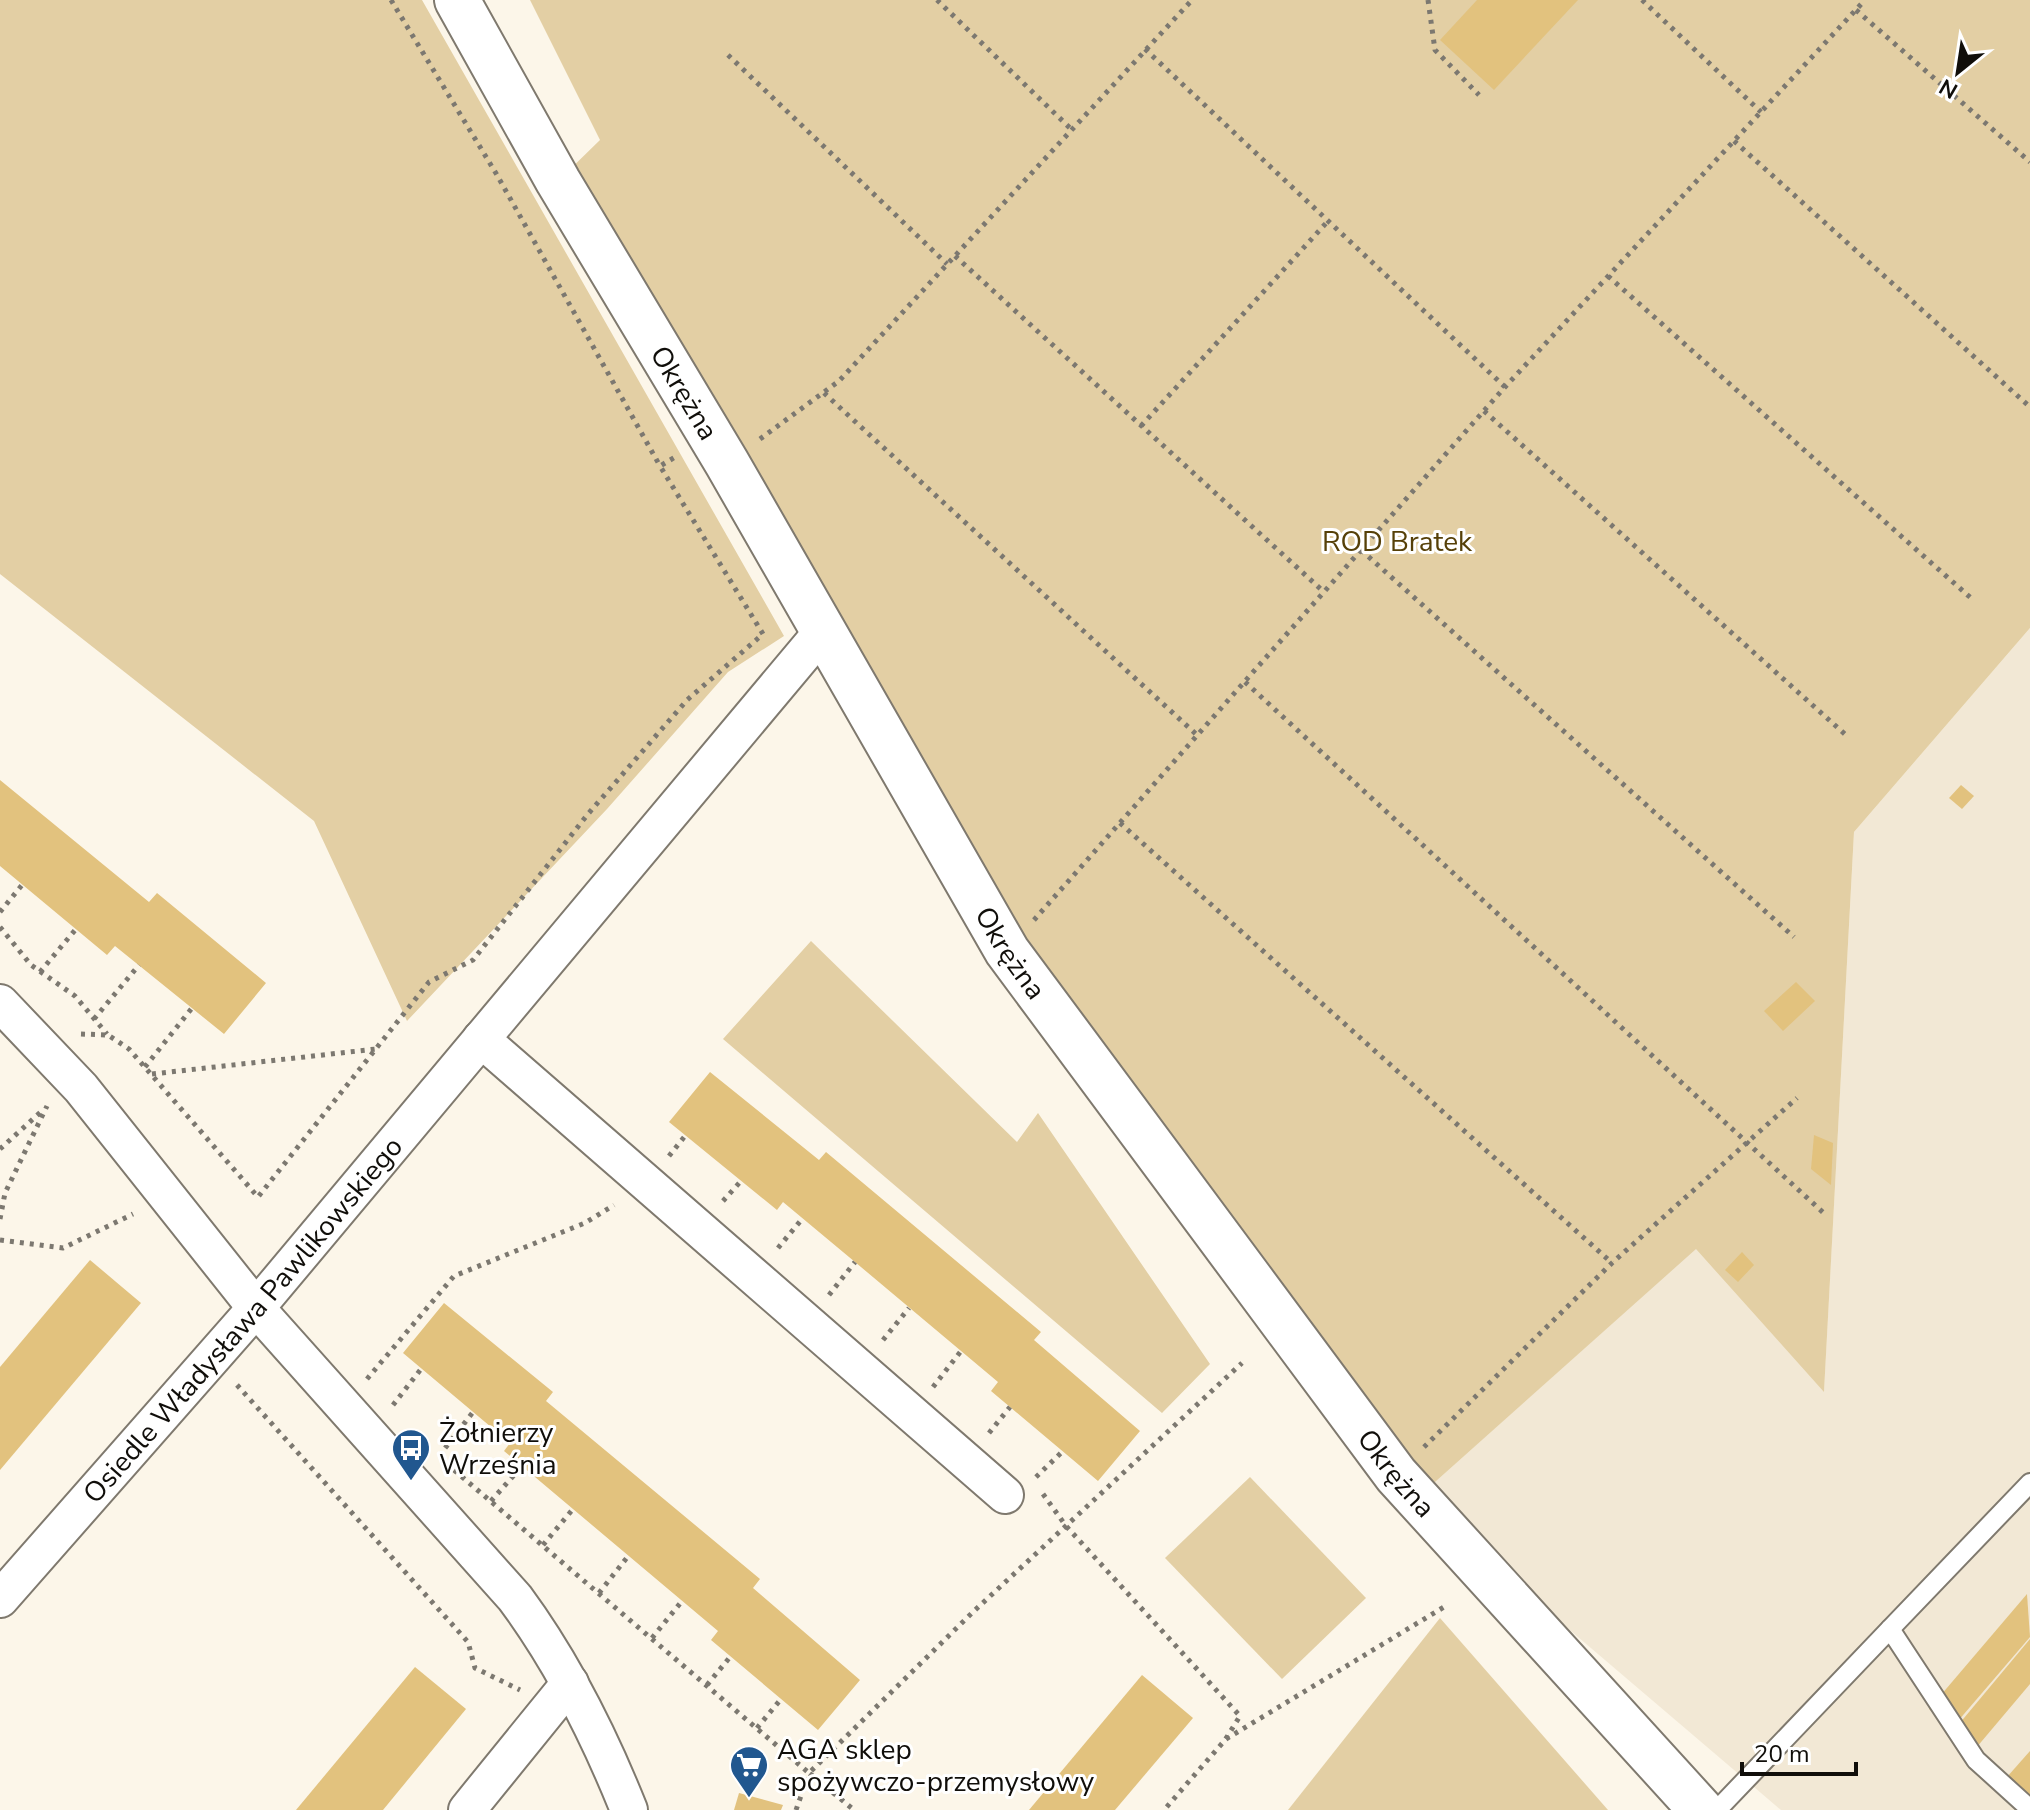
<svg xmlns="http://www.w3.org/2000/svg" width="2030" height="1810" font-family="'Nunito Sans',sans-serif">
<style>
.built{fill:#f2e8d5}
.green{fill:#e3cfa4}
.building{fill:#e2c27e}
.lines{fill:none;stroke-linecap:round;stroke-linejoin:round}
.lane-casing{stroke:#7f796e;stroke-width:22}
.street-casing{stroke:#7f796e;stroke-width:40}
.secondary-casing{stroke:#7f796e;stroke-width:48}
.path{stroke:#7c7870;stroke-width:5;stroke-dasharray:4 6;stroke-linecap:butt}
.lane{stroke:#fff;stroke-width:18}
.street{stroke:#fff;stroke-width:36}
.secondary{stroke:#fff;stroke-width:44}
.labels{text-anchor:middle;stroke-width:6;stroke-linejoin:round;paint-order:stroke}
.street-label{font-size:28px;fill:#100e0a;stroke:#fff}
.park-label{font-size:28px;fill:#564008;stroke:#fff}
.poi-label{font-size:28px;fill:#100e0a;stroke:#fff;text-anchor:start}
</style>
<rect width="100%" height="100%" fill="#fcf6e9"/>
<!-- built -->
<path class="built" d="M2030,628V1810H1781L1416,1499L1696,1248L1824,1391L1854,832Z"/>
<!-- green -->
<g class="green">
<path d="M0,0H422L784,636L728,672L607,809L407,1021L314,821L0,574Z"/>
<path d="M530,0H2030V628L1854,832L1824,1392L1696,1249L1416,1499L1007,951L558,181L600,140Z"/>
<path d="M811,941L1017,1142L1038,1113L1210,1364L1162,1413L723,1039Z"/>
<path d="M1250,1477L1366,1598L1282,1679L1165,1558Z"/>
<path d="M1440,1618L1608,1810H1288Z"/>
</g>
<!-- building -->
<g class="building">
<path d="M1477,0H1578L1494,90L1440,40Z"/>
<path d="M0,780L149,902L157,893L266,983L224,1034L115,946L107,955L0,866Z"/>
<path d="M1961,785L1974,796L1962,809L1949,798Z"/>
<path d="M1796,982L1815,1001L1783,1031L1764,1011Z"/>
<path d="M710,1072L819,1160L826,1152L1041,1332L1034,1340L1140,1431L1098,1481L991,1391L998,1382L855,1262L783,1202L777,1210L669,1122Z"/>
<path d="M1814,1135L1833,1143L1831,1185L1811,1169Z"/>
<path d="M1742,1252L1754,1265L1738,1282L1725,1270Z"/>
<path d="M90,1260L141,1303L0,1470V1367Z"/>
<path d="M444,1303L553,1392L546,1401L760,1579L753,1588L860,1680L818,1730L711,1640L718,1631L504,1451L510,1443L403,1353Z"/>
<path d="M2027,1594L2030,1637L1952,1728L1929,1709Z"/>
<path d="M2030,1639V1684L1976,1748L1954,1730Z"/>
<path d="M415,1667L466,1709L383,1810H296Z"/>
<path d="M1142,1675L1193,1718L1115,1810H1029Z"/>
<path d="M2030,1751V1797L2007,1777Z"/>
<path d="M739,1793L783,1805L781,1810H734Z"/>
</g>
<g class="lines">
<!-- lane casing -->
<g class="lane-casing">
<g id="lane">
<path d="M1890,1629L2030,1483"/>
<path d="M1717,1810L1890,1629L1976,1760L2030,1809"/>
</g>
</g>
<!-- street casing -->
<g class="street-casing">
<g id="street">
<path d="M0,1003L81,1088L256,1308L515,1598C563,1663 599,1735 629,1810"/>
<path d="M481,1039L1005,1495"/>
<path id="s1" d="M0,1599L256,1308L823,631"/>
<path d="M467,1810L570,1683"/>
</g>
</g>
<!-- secondary casing -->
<g class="secondary-casing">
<g id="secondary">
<path id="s2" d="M457,0L558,181L727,463L1007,951L1396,1475L1701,1810"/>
</g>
</g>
<!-- path -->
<g class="path">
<path d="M391,0L497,175L660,466L677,456"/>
<path d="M937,0L1071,129"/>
<path d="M1428,0L1435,50L1479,95"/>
<path d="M1642,0L1761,112"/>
<path d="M1856,10L2030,162"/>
<path d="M1145,49L1505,387"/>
<path d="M728,55L947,264"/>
<path d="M1734,141L2030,407"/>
<path d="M955,256L1324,592"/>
<path d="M1608,276L1972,599"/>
<path d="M824,393L1197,735"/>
<path d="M1484,411L1847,736"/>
<path d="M1141,426L1328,221"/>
<path d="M760,439L839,381L1192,0"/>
<path d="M1361,550L1794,937"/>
<path d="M1245,682L1827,1216"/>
<path d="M1120,823L1612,1263"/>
<path d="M0,912L22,885"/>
<path d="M1034,920L1505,387L1865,0"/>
<path d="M0,927L31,965L75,996L107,1034"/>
<path d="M40,972L76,929"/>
<path d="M94,1019L139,965"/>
<path d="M81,1034L108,1035L129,1049L258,1197L429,982L473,960L588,814L687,700L763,634L660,466"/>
<path d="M145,1067L192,1008"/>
<path d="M152,1074L376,1049"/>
<path d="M0,1149L44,1109"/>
<path d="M669,1156L685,1136"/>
<path d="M723,1201L741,1181"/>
<path d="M0,1219L5,1193L47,1106"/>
<path d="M0,1240L63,1248L133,1214"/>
<path d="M778,1248L802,1219"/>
<path d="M829,1295L855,1262"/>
<path d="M883,1340L909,1308"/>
<path d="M367,1379L454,1276L585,1223L614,1205"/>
<path d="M237,1385L468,1642L475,1668L520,1690"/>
<path d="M933,1387L961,1351"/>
<path d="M393,1405L421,1369"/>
<path d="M989,1433L1010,1407"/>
<path d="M1424,1447L1612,1263L1797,1098"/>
<path d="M439,1456L473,1412"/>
<path d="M454,1470L809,1773L974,1611L1242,1363"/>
<path d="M1036,1477L1063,1451"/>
<path d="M1043,1494L1066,1526L1240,1716L1225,1740L1164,1810"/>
<path d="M491,1501L522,1466"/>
<path d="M543,1545L573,1509"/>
<path d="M599,1593L629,1555"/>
<path d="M652,1638L682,1601"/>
<path d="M707,1685L730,1657"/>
<path d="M757,1728L781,1699"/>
<path d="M1226,1739L1444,1607"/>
<path d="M796,1810L809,1773L854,1810"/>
</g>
<!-- lane -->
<use href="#lane" class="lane"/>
<!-- street -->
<use href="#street" class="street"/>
<!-- secondary -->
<use href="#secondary" class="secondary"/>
</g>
<!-- icons -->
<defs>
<g id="bus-pin" transform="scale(2)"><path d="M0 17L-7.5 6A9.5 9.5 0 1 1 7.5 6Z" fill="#21578f" stroke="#fff"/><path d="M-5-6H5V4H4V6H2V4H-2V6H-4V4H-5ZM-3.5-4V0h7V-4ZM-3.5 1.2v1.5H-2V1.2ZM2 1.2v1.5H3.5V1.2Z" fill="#fff"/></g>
<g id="supermarket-pin" transform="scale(2)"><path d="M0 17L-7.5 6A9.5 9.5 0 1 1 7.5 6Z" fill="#21578f" stroke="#fff"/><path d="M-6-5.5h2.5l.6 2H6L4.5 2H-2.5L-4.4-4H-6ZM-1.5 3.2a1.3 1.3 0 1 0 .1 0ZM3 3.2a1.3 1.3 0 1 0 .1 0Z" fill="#fff"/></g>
</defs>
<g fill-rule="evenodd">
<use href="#bus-pin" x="411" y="1448"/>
<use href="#supermarket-pin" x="749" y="1765"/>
</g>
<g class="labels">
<!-- street labels -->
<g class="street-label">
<text dy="10" stroke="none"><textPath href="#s2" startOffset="454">Okrężna</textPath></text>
<text dy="10" stroke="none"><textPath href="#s2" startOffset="1102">Okrężna</textPath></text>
<text dy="10" stroke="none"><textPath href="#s1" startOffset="370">Osiedle Władysława Pawlikowskiego</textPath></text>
<text dy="10" stroke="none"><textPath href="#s2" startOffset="1750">Okrężna</textPath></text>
</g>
<!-- park labels -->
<g class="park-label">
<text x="1397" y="551">ROD Bratek</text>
</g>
<!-- poi labels -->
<g class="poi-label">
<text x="439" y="1442">Żołnierzy<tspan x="439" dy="32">Września</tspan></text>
<text x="777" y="1759">AGA sklep<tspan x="777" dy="32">spożywczo-przemysłowy</tspan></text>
</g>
</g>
<!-- north arrow -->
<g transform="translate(1958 72) rotate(210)" stroke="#ffffff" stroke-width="6" paint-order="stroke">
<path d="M0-6L14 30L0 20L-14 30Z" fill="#100e0a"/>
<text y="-12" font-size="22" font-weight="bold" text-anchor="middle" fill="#100e0a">N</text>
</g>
<!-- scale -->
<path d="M1742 1762v12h114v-12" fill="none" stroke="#100e0a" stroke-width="4"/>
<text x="1754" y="1762" font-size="24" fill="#100e0a" stroke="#ffffff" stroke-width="6" paint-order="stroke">20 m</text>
</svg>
